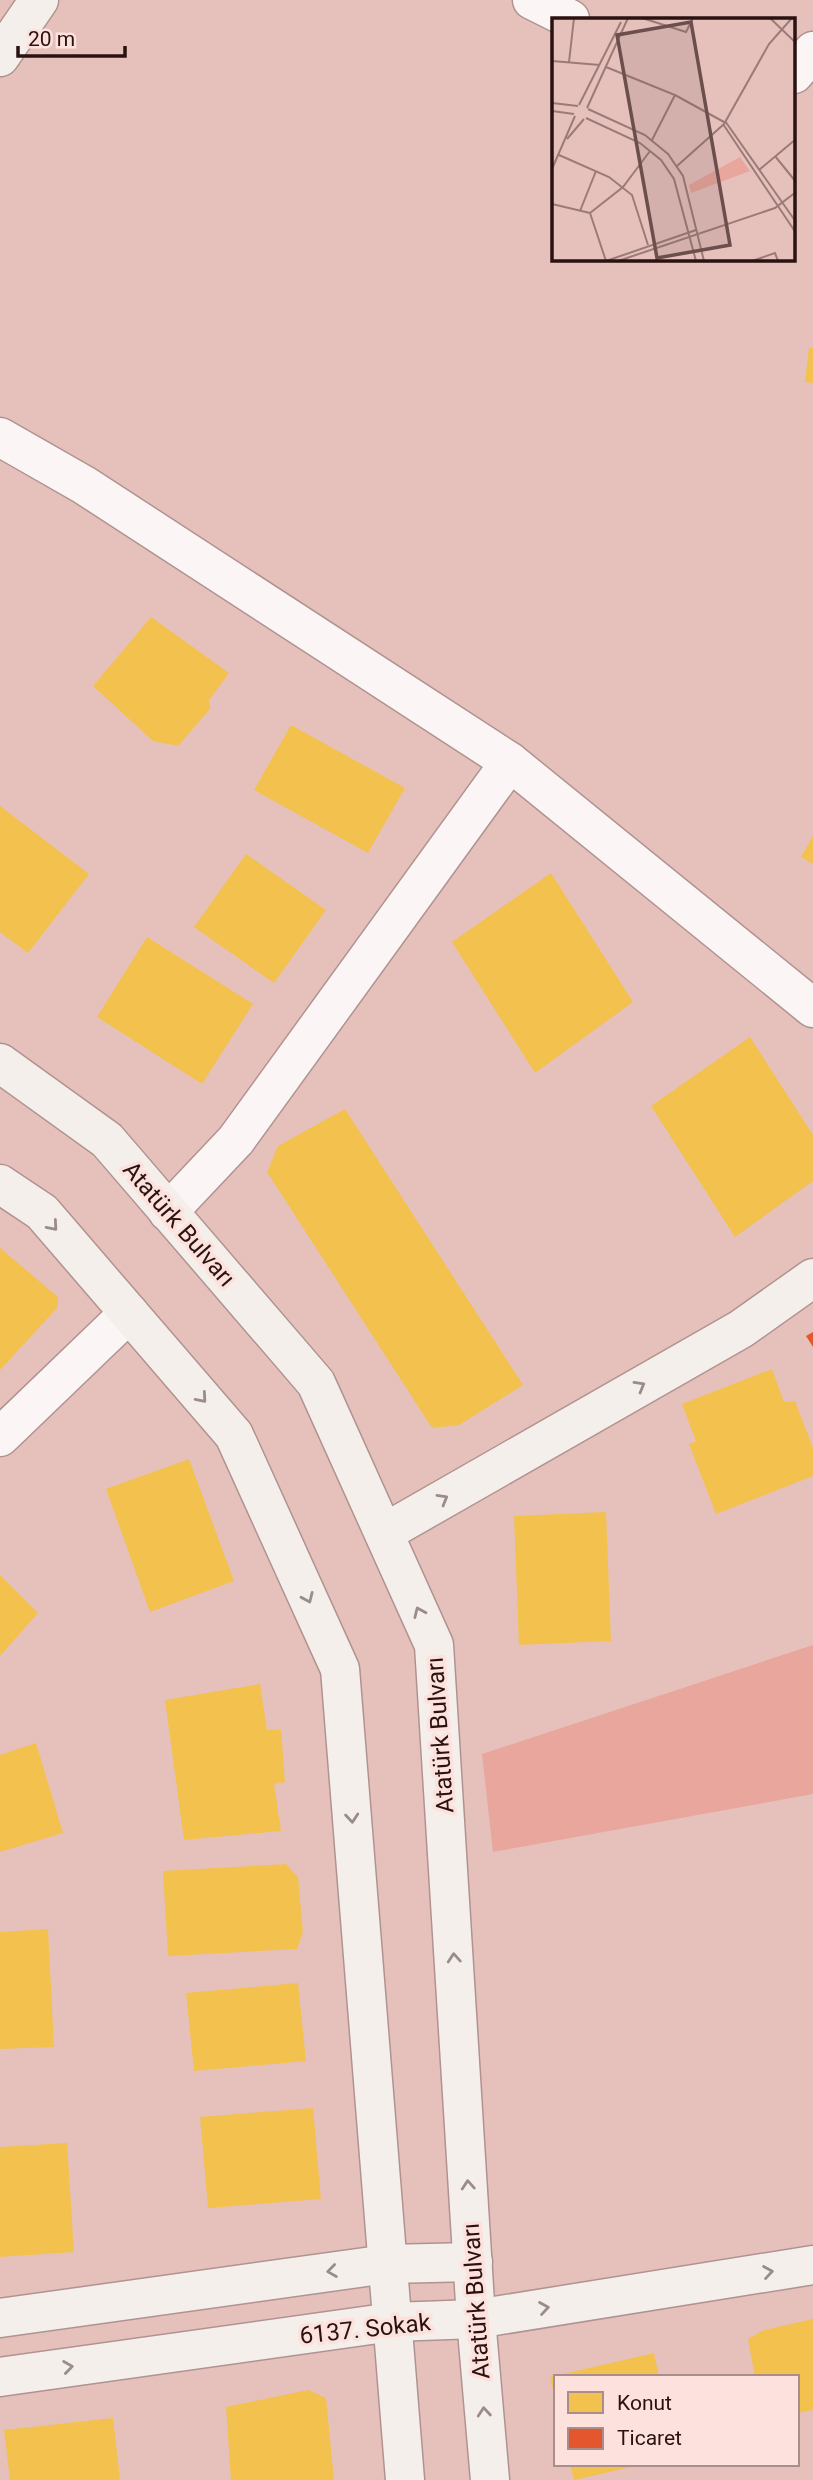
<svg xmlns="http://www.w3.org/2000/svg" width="813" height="2480" font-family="Roboto,sans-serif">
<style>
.green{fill:#e8a69d}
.homes{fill:#f2c14e}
.shops{fill:#e4572e}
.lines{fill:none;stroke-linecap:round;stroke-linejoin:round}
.street-casing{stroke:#b09390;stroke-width:41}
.secondary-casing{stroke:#b09390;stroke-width:41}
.street{stroke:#fbf6f5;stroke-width:38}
.secondary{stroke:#f5efeb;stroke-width:38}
.oneway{stroke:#9a8c88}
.labels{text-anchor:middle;stroke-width:7;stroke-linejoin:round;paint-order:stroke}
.street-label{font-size:24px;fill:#2a1210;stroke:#fde1dd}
.inset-road{fill:none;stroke:#9b7b77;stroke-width:2}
.view{fill:#6c4f4c;fill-opacity:0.15;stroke:#6c4f4c;stroke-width:3.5}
.inset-edge{fill:none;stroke:#2a1210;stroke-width:3.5}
</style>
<rect width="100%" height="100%" fill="#e6c1bc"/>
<!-- green -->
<path class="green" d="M813,1645V1794L493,1852L482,1754Z"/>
<!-- homes -->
<g class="homes">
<path d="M809,348H813V383L805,382Z"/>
<path d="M151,617L229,673L209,700L210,709L178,746L153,741L93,686Z"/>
<path d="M291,725L405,788L368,853L254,790Z"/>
<path d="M0,806L89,874L28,953L0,932Z"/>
<path d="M813,836V864L801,857Z"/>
<path d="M246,854L326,910L274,983L194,927Z"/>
<path d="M551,873L633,1002L535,1073L452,942Z"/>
<path d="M147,937L253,1004L202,1084L97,1017Z"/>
<path d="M750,1037L813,1135V1181L735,1237L651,1106Z"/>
<path d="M345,1109L523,1385L459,1425L432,1428L267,1172L278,1146Z"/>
<path d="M0,1248L58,1297V1307L0,1370Z"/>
<path d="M772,1369L784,1402L795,1401L813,1448V1476L716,1514L689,1444L696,1441L682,1404Z"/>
<path d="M189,1459L234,1581L150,1612L106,1489Z"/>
<path d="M606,1512L611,1641L519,1645L514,1516Z"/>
<path d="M0,1575L38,1613L0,1656Z"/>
<path d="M260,1684L267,1730H281L285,1782L274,1784L281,1831L184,1840L165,1700Z"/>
<path d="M36,1743L63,1833L0,1852V1755Z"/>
<path d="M286,1864L298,1877L303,1932L297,1949L168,1956L163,1871Z"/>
<path d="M48,1929L54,2047L0,2049V1932Z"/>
<path d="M298,1983L306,2061L194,2071L186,1993Z"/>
<path d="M313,2108L321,2199L208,2208L200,2117Z"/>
<path d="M67,2143L74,2252L0,2257V2147Z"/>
<path d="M813,2319V2410L797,2413V2377H755L748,2339L764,2330Z"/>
<path d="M654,2353L659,2377H556L555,2399L550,2377Z"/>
<path d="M308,2390L326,2398L334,2480H231L226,2407Z"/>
<path d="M113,2418L120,2480H10L4,2430Z"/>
<path d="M570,2464H640V2465L574,2480Z"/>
</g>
<!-- shops -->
<path class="shops" d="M813,1332V1347L806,1336Z"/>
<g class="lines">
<!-- street casing -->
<g class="street-casing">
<g id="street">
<path d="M532,0L570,19"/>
<path d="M794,74L813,51"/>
<path d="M0,437L84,485L510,762L236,1140L168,1212"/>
<path d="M510,762L813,1008"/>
<path d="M0,1437L129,1313"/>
</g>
</g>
<!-- secondary casing -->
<g class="secondary-casing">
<g id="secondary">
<path d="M0,57L39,0"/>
<path d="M0,1063L107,1140L316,1383L434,1645L476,2319L490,2480"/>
<path d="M0,1184L42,1212L234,1435L340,1669L405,2480"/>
<path d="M384,1533L741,1329L813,1278"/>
<path d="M0,2318L387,2264L473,2262"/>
<path d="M0,2377L392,2322L476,2319L813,2265"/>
</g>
</g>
<!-- street -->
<use href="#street" class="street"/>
<!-- secondary -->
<use href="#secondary" class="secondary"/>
</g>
<!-- one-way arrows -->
<defs><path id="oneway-chevron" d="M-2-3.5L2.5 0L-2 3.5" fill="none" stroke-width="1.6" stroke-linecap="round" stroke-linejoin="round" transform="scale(1.75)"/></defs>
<g class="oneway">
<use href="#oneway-chevron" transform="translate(53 1226) rotate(49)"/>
<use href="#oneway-chevron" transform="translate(640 1386) rotate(-30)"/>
<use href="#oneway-chevron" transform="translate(202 1398) rotate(49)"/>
<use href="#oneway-chevron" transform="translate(443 1499) rotate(-30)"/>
<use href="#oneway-chevron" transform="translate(308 1598) rotate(66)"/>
<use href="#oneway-chevron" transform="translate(419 1612) rotate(-114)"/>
<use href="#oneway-chevron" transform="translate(352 1818) rotate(85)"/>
<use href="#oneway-chevron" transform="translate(454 1958) rotate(-94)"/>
<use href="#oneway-chevron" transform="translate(468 2185) rotate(-94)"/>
<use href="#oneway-chevron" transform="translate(332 2271) rotate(172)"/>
<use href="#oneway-chevron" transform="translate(768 2272) rotate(-9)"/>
<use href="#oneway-chevron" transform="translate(544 2308) rotate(-9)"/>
<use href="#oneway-chevron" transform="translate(68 2367) rotate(-8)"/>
<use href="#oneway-chevron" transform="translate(484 2412) rotate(-95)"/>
</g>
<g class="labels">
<!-- street labels -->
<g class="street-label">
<text transform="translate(179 1224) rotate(49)" y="8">Atatürk Bulvarı</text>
<text transform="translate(440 1735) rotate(-94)" y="8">Atatürk Bulvarı</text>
<text transform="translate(476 2301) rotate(-94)" y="8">Atatürk Bulvarı</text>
<text transform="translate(365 2329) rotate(-6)" y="8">6137. Sokak</text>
</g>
</g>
<!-- overview -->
<g transform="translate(552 18)">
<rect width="243" height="243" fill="#e6c1bc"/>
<path d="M188,139L198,153L139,175L137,167Z" fill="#e8a69d"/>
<path class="inset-road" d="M90,0L134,14L141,0M218,0L244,25M0,43L48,47M17,44L22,0M54,49L123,77L100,122M123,77L172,104M0,85L26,88M27,87L69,4M35,90L76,0M36,91L93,117L116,136L131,158L152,243M0,93L22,96M34,100L88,125L109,142L122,161L144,243M173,103L244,204M171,106L244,215M15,121L32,101M7,137L57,159L80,177L96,227M223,138L244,164M125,148L172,106L217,26L240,0M0,151L23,98M207,152L244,121M0,186L38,195M28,193L44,153M38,195L71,169L98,133M38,195L54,243M54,243L144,212M66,243L223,190L244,174M200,243L223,235L226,243"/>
<path class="view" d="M139,4L178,227L105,240L65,17Z"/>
<rect width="243" height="243" class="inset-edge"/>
</g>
<!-- legend -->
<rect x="554" y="2375" width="245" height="91" fill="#fde1dd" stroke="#a98e8b" stroke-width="2"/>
<rect x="568" y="2392" width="35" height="21" fill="#f2c14e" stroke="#a98e8b" stroke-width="2"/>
<text x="617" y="2410" font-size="21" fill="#2a1210">Konut</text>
<rect x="568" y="2428" width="35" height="21" fill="#e4572e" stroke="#a98e8b" stroke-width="2"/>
<text x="617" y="2445" font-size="21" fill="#2a1210">Ticaret</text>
<!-- scale -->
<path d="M18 46v10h107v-10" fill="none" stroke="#2a1210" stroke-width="3.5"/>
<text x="28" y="46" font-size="21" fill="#2a1210" stroke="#fde1dd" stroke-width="5" paint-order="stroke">20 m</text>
</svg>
